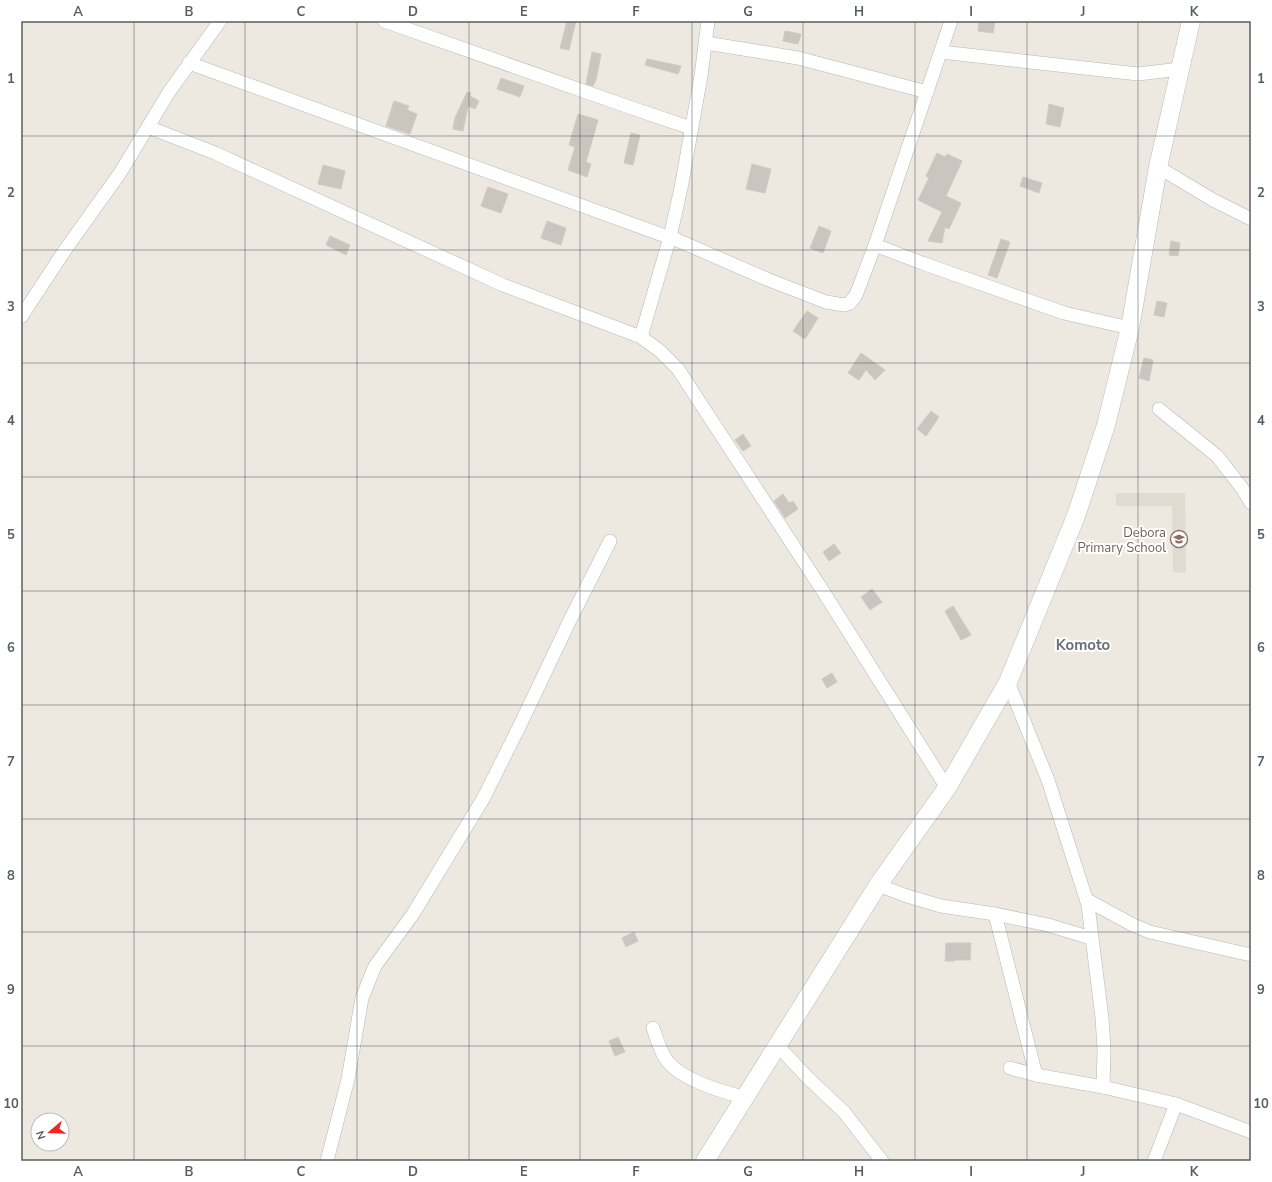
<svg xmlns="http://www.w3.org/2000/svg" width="1272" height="1182" font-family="'Nunito Sans',sans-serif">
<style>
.education{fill:#dfdbd0}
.building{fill:#cac6bf;stroke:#d1cabe}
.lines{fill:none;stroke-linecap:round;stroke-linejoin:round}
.street-casing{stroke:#b3b7bc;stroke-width:14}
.secondary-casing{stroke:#b6bac0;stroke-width:19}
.street{stroke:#fff;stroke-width:13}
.secondary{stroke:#fff;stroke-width:18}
.grid{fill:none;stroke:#595d62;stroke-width:1;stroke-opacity:0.55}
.labels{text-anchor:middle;stroke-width:4;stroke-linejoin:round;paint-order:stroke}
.education-label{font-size:13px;fill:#785e54;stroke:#fff;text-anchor:end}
.quarter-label{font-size:15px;font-weight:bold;fill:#696f74;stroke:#fff}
.neatline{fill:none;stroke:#595d62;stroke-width:1.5}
.grid-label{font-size:13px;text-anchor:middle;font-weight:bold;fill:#595d62}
</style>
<rect width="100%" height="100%" fill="#ede9e0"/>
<!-- education -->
<path class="education" d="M1116,493H1185L1186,573L1173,572L1172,506H1116Z"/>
<!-- building -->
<g class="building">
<path d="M567,21H576L569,50L560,48Z"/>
<path d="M979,21H995L993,33L978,31Z"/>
<path d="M785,31L801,34L798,44L783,41Z"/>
<path d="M592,52L601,54L596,80L593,86L586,84Z"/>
<path d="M647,59L681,66L678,74L645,65Z"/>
<path d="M501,78L524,86L520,97L497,89Z"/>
<path d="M467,92L471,93L470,96L479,101L475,109L468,106L463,131L453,129L455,118Z"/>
<path d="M394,101L409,106L407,110L417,114L410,134L386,126Z"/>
<path d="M1049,104L1064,108L1060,127L1046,124Z"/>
<path d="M578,114L598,120L586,162L591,164L587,177L568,170L575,147L569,145Z"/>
<path d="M631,133L640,135L633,165L624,163Z"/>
<path d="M937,153L945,157L947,154L962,161L946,196L961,203L949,229L945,227L942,243L928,241L942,212L918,200L929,178L926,176Z"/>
<path d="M752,164L771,169L765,193L746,189Z"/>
<path d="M323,165L345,171L341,189L318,184Z"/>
<path d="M1023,177L1042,183L1039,193L1020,186Z"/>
<path d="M488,187L508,194L501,213L481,206Z"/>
<path d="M547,221L566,228L561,245L541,238Z"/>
<path d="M819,226L831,231L823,253L810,248Z"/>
<path d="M330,236L350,245L346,255L326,245Z"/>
<path d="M1001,239L1010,242L997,278L988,275Z"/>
<path d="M1171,241L1180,243L1178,256L1169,255Z"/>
<path d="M1157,301L1167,303L1164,317L1154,315Z"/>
<path d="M807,311L818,318L805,339L793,331Z"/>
<path d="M861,353L885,370L875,380L866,370L859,380L848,373Z"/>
<path d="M1144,358L1153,360L1149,381L1139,378Z"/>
<path d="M931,411L939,417L926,436L917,429Z"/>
<path d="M743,434L751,446L743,451L735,440Z"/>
<path d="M783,494L789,503L793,501L798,509L785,518L774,501Z"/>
<path d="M834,544L841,553L829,561L823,552Z"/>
<path d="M872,589L882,602L870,610L861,597Z"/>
<path d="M953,606L971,635L961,640L945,611Z"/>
<path d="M832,673L837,682L827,688L822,679Z"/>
<path d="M634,932L638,941L626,947L622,938Z"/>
<path d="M946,943H971L970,960H954V961H945Z"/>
<path d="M618,1037L625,1052L615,1056L609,1041Z"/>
</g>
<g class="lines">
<!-- street casing -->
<g class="street-casing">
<g id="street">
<path d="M384,21L629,107L691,128"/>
<path d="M706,43L798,58L927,92"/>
<path d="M941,52L1138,74L1180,69"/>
<path d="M189,63L668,237H670L769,280L826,302L844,305L850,303L856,295L875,245L951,21"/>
<path d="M148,127L215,153L503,285L641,337L660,351L678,369L821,588L947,788"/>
<path d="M1158,167L1213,200L1251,219"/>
<path d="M875,245L922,263L1064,313L1130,328"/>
<path d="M21,317L65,250L120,173L169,92L220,21"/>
<path d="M641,337L670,237L681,188L701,76L708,21"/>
<path d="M1159,409L1217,456L1242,488L1251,503"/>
<path d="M1008,682L1048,780L1088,905L1102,1018L1104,1049L1103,1087"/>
<path d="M878,885L907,896L941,906L995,914L1048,925L1091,938"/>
<path d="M1087,900L1133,925L1150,932L1251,955"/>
<path d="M995,914L1036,1075"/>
<path d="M653,1028C657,1039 660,1052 668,1062C683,1080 722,1092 744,1097"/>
<path d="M777,1045L808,1078L844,1112L882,1161"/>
<path d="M1010,1068L1036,1075L1103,1087L1176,1104L1251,1132"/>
<path d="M327,1161L348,1079L362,998L375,966L413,914L483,799L521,723L570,620L610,541"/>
<path d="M1154,1161L1176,1104"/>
</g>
</g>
<!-- secondary casing -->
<g class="secondary-casing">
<path id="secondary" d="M705,1161L878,885L947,788L1008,682L1076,516L1106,425L1130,328L1158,167L1191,21"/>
</g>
<!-- street -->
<use href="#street" class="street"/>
<!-- secondary -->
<use href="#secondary" class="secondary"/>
</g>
<!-- grid -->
<path class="grid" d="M134,21V1161M245,21V1161M357,21V1161M469,21V1161M580,21V1161M692,21V1161M803,21V1161M915,21V1161M1027,21V1161M1138,21V1161M21,136H1251M21,250H1251M21,363H1251M21,477H1251M21,591H1251M21,705H1251M21,819H1251M21,932H1251M21,1046H1251"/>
<!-- icons -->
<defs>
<g id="school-ring" transform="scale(0.9)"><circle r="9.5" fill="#fff" stroke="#8d6e63" stroke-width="1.5"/><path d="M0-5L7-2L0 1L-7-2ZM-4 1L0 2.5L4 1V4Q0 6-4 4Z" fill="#8d6e63"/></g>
</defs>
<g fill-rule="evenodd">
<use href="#school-ring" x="1179" y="539"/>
</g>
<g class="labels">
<!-- education labels -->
<g class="education-label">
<text x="1166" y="537">Debora<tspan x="1166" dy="15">Primary School</tspan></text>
</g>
<!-- quarter labels -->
<g class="quarter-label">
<text x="1083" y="650">Komoto</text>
</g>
</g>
<!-- border -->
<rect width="1272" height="1182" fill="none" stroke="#ffffff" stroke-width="44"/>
<!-- north arrow -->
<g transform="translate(50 1132) rotate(251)"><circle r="19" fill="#ffffff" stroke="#bdbec0"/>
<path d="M0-3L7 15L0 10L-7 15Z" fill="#f12821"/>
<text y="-6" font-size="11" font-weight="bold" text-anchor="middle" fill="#595d62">N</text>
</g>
<rect x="22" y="22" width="1228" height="1138" class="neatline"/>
<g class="grid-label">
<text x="78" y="16">A</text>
<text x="189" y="16">B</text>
<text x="301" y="16">C</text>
<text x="413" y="16">D</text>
<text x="524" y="16">E</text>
<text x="636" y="16">F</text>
<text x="748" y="16">G</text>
<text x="859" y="16">H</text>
<text x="971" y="16">I</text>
<text x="1083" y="16">J</text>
<text x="1194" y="16">K</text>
<text x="11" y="83">1</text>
<text x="1261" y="83">1</text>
<text x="11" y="197">2</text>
<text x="1261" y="197">2</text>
<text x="11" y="311">3</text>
<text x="1261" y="311">3</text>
<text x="11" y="425">4</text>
<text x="1261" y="425">4</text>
<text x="11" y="539">5</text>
<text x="1261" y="539">5</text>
<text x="11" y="652">6</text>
<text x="1261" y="652">6</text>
<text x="11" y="766">7</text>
<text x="1261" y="766">7</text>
<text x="11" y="880">8</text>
<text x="1261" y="880">8</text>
<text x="11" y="994">9</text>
<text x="1261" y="994">9</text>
<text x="11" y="1108">10</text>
<text x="1261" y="1108">10</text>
<text x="78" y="1176">A</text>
<text x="189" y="1176">B</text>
<text x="301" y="1176">C</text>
<text x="413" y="1176">D</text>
<text x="524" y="1176">E</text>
<text x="636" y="1176">F</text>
<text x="748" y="1176">G</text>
<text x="859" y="1176">H</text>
<text x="971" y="1176">I</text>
<text x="1083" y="1176">J</text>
<text x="1194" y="1176">K</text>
</g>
</svg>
